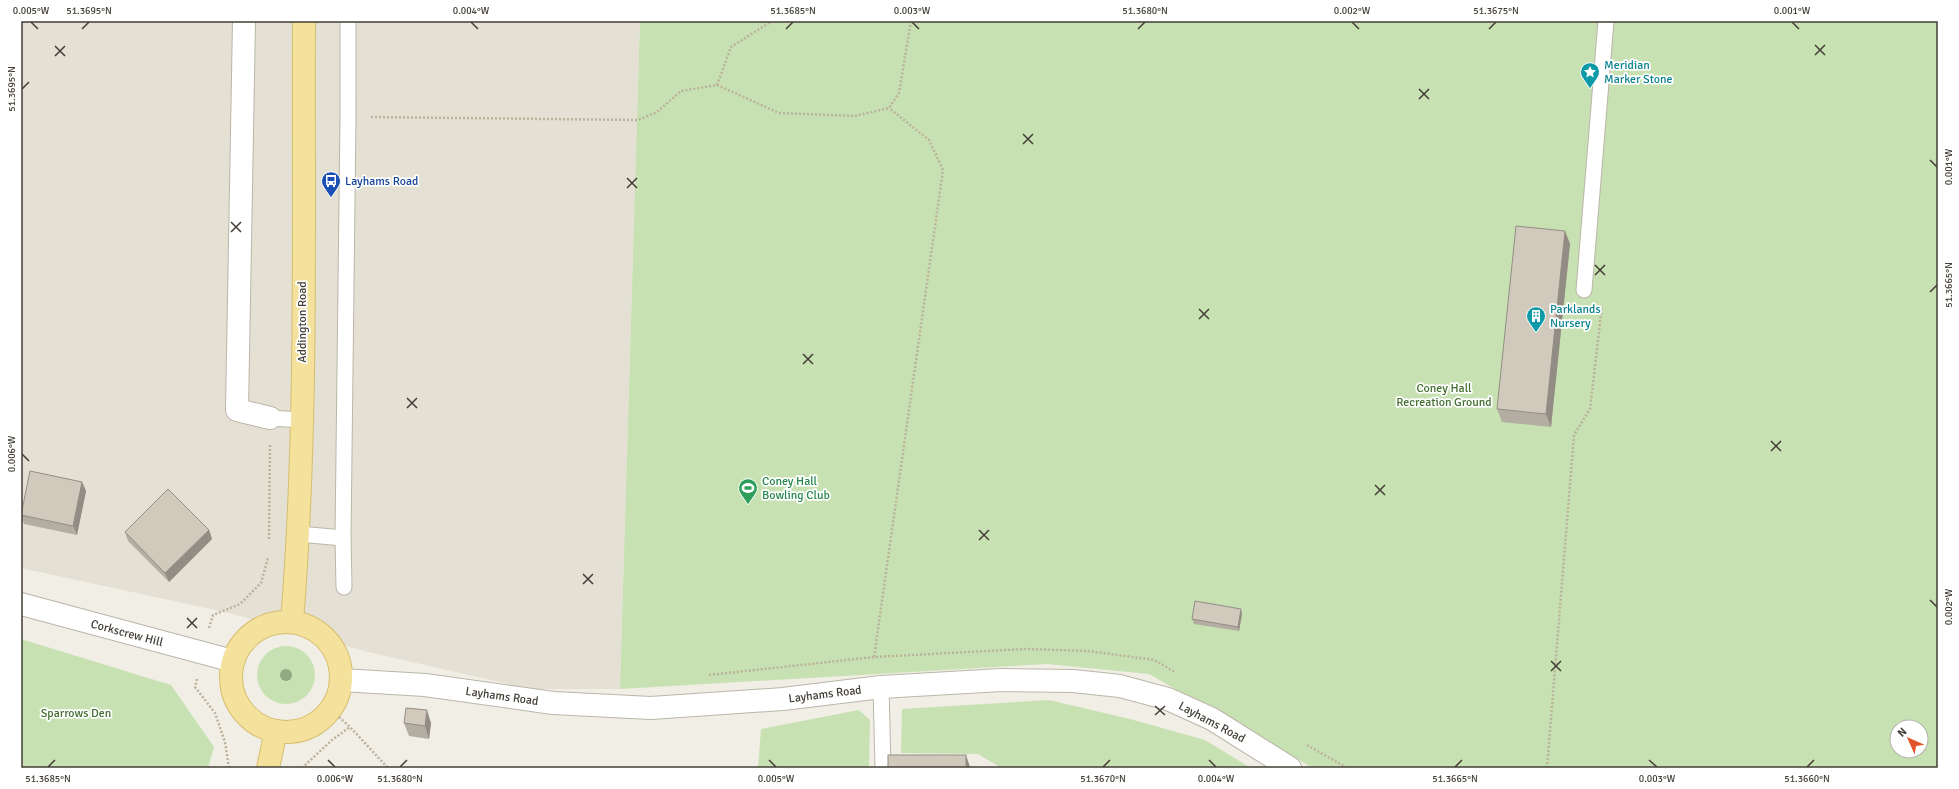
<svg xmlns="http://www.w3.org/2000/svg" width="1959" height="789" font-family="Signika,sans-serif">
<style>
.residential{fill:#e4e0d4}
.green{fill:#c8e1b2;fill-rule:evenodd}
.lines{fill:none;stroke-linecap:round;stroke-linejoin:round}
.service-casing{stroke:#bbb6a9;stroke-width:17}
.minor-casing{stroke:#bbb6a9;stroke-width:24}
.tertiary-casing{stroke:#bbb6a9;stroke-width:24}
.primary-casing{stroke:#d6be6e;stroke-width:24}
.path{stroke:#bbb29c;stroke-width:2.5;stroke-dasharray:2 2;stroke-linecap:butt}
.service{stroke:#fff;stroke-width:15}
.minor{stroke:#fff;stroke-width:22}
.tertiary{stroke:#fff;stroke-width:22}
.primary{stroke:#f3e19c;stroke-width:22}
.tree{fill:#91a881}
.wall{fill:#b4aea2}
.shaded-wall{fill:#928d84}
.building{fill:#d1cabc;stroke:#928d84}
.ticks{fill:none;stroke:#423e36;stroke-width:1.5}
.labels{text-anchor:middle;stroke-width:3.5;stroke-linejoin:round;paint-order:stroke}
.culture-label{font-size:12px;fill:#0d838f;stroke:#fff;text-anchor:start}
.transit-label{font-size:12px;fill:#164399;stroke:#fff;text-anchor:start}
.street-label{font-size:12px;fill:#423e36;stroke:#fff}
.park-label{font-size:12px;fill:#426e2f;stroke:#fff}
.leisure-label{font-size:12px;fill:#27864d;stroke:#fff;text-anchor:start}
.neatline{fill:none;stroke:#423e36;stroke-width:1.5}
.ticks-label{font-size:10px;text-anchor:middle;fill:#423e36}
</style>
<rect width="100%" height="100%" fill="#f1eee5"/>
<!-- residential -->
<path class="residential" d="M21,21H640L620,689H529L364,651L229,613L21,568Z"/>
<!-- green -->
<g class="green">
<path d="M640,21H1938V768H1313L1149,674L1047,664L620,689ZM1897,727H1921V751H1897Z"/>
<path d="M21,639L171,685L214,747L208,768H21Z"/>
<circle cx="286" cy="675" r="29"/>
<path d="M1049,700L1130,719L1205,740L1251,768H999L998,766L978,754L901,753L902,709Z"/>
<path d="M859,710L870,720L869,768H758L761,729Z"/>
</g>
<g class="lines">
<!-- service casing -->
<g class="service-casing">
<g id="service">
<path d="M1584,290L1606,21"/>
<path d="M270,418L302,420"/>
<path d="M299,534L343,538"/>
<path d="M344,587L343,538L348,117V21"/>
<path d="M881,687L883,768"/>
</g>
</g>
<!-- minor casing -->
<g class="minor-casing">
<path id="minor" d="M244,21L237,410L270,418"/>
</g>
<!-- tertiary casing -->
<g class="tertiary-casing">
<g id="tertiary">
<path d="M21,604L233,661"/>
<path d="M341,680L425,685L553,703L651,708L783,699L881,687L1001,680L1073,681L1120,686L1168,699L1212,719L1290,768"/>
</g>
</g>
<!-- primary casing -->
<g class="primary-casing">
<g id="primary">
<path d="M292,622C308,423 303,221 304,21"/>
<circle cx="286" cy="677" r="55"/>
<path d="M268,768L276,731"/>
</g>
</g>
<!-- path -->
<g class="path">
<path d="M717,85L731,47L772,21"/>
<path d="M371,117L638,120L657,112L681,91L717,85L779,113L855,116L889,108L899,93L911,21"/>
<path d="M269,539L270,444"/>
<path d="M209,628L213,615L240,604L261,583L268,558"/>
<path d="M874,657L943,170L929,140L889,108"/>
<path d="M709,675L874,657L1025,649L1089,651L1154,660L1175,672"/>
<path d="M197,679L195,687L215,713L225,742L229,768"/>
<path d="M330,709L350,727L388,768"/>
<path d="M1307,745L1347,768"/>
<path d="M302,768L332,740L350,727"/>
<path d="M1547,768L1574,435L1590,409L1602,306"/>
</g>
<!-- service -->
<use href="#service" class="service"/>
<!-- minor -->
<use href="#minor" class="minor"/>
<!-- tertiary -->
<use href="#tertiary" class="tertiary"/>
<!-- primary -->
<use href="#primary" class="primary"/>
</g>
<!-- trees -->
<circle class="tree" cx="286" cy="675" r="6"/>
<!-- wall -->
<g class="wall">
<path d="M1565,231L1570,244L1551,427L1502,422L1497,409Z"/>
<path d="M82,482L86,491L77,535L24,524L21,516V514Z"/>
<path d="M209,530L212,539L169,582L128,541L125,532Z"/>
<path d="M1242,614L1239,631L1194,624L1192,619Z"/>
<path d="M404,723H431L429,739L409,736Z"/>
</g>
<!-- shaded-wall -->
<g class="shaded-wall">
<path d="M1565,231L1570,244L1551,427L1546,414Z"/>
<path d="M82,482L86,491L77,535L73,526Z"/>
<path d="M209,530L212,539L169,582L165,573Z"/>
<path d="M1241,609L1242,614L1239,631L1238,627Z"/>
<path d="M427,710L431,723L429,739L425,726Z"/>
<path d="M966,755L970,767V768H966Z"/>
</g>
<!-- building -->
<g class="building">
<path d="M1516,226L1565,231L1546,414L1497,409Z"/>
<path d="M30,471L82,482L73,526L21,515Z"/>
<path d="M168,489L209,530L165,573L125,532Z"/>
<path d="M1195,601L1241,609L1238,627L1192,619Z"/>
<path d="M406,708L427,710L425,726L404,723Z"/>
<rect x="888" y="755" width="78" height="13"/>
</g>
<!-- ticks -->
<path class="ticks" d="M31,22L38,29M471,22L478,29M912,22L919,29M1352,22L1359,29M1792,22L1799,29M82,29L89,22M786,29L793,22M1138,29L1145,22M1489,29L1496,22M1815,45L1825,55M55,46L65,56M1815,55L1825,45M55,56L65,46M22,89L29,82M1419,89L1429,99M1419,99L1429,89M1023,134L1033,144M1023,144L1033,134M1930,160L1937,167M627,178L637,188M627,188L637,178M231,222L241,232M231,232L241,222M1595,265L1605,275M1595,275L1605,265M1930,292L1937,285M1199,309L1209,319M1199,319L1209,309M803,354L813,364M803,364L813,354M407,398L417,408M407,408L417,398M1771,441L1781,451M1771,451L1781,441M22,454L29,461M1375,485L1385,495M1375,495L1385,485M979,530L989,540M979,540L989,530M583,574L593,584M583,584L593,574M1930,600L1937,607M187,618L197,628M187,628L197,618M1551,661L1561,671M1551,671L1561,661M1155,706L1165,715M1155,715L1165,706M328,760L335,767M769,760L776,767M1209,760L1216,767M1649,760L1657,767M48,767L55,760M400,767L407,760M1103,767L1110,760M1455,767L1462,760M1807,767L1814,760"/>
<!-- icons -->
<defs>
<g id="sight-pin" transform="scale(1)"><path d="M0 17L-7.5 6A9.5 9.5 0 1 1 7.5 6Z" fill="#0f9aa8" stroke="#fff"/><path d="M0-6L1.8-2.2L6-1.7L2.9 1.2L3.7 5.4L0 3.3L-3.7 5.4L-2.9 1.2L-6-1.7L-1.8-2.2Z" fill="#fff"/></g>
<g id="bus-pin" transform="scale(1)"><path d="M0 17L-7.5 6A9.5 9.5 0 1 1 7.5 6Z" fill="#1a4fb4" stroke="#fff"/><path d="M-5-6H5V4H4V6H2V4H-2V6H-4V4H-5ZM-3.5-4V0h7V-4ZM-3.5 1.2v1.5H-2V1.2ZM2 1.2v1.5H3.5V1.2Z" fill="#fff"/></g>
<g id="building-pin" transform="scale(1)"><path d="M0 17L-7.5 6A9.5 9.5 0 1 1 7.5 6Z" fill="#0f9aa8" stroke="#fff"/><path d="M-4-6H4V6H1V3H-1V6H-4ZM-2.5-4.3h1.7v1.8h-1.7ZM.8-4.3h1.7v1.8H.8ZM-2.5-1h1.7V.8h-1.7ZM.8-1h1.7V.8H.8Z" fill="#fff"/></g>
<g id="stadium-pin" transform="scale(1)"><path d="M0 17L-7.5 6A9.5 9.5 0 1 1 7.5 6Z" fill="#2e9e5b" stroke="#fff"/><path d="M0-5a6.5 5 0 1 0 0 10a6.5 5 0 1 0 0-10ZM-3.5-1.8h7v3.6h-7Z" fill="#fff"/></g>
</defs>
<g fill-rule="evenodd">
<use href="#sight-pin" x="1590" y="72"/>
<use href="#bus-pin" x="331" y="181"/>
<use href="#building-pin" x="1536" y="316"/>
<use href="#stadium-pin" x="748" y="488"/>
</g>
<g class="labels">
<!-- culture labels -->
<g class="culture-label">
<text x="1604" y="69">Meridian<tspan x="1604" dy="14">Marker Stone</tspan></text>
<text x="1550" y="313">Parklands<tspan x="1550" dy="14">Nursery</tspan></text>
</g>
<!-- transit labels -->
<g class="transit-label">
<text x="345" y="185">Layhams Road</text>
</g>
<!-- street labels -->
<g class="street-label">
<text transform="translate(302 322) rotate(-90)" y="4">Addington Road</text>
<text transform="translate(127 633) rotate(15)" y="4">Corkscrew Hill</text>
<text transform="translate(825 694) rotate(-7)" y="4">Layhams Road</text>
<text transform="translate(502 696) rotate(8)" y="4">Layhams Road</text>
<text transform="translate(1212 722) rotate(28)" y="4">Layhams Road</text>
</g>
<!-- park labels -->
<g class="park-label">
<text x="1444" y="392">Coney Hall<tspan x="1444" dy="14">Recreation Ground</tspan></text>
<text x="76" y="717">Sparrows Den</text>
</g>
<!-- leisure labels -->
<g class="leisure-label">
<text x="762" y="485">Coney Hall<tspan x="762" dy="14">Bowling Club</tspan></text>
</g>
</g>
<!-- border -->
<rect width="1959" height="789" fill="none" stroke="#ffffff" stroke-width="44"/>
<!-- north arrow -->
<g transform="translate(1909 739) rotate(315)"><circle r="19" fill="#ffffff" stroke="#b3b2af"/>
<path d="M0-3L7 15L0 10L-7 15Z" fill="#e3532a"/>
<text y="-6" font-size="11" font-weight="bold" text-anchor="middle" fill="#423e36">N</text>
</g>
<rect x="22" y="22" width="1915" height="745" class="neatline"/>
<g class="ticks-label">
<text x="31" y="14">0.005°W</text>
<text x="89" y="14">51.3695°N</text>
<text x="471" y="14">0.004°W</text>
<text x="793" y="14">51.3685°N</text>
<text x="912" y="14">0.003°W</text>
<text x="1145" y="14">51.3680°N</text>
<text x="1352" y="14">0.002°W</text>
<text x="1496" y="14">51.3675°N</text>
<text x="1792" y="14">0.001°W</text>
<text transform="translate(11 89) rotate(-90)" y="4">51.3695°N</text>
<text transform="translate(1948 167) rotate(-90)" y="4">0.001°W</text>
<text transform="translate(1948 285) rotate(-90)" y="4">51.3665°N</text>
<text transform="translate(11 454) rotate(-90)" y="4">0.006°W</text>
<text transform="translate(1948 607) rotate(-90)" y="4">0.002°W</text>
<text x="48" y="782">51.3685°N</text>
<text x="335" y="782">0.006°W</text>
<text x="400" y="782">51.3680°N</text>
<text x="776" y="782">0.005°W</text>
<text x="1103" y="782">51.3670°N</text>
<text x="1216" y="782">0.004°W</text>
<text x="1455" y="782">51.3665°N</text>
<text x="1657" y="782">0.003°W</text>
<text x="1807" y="782">51.3660°N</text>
</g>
</svg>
